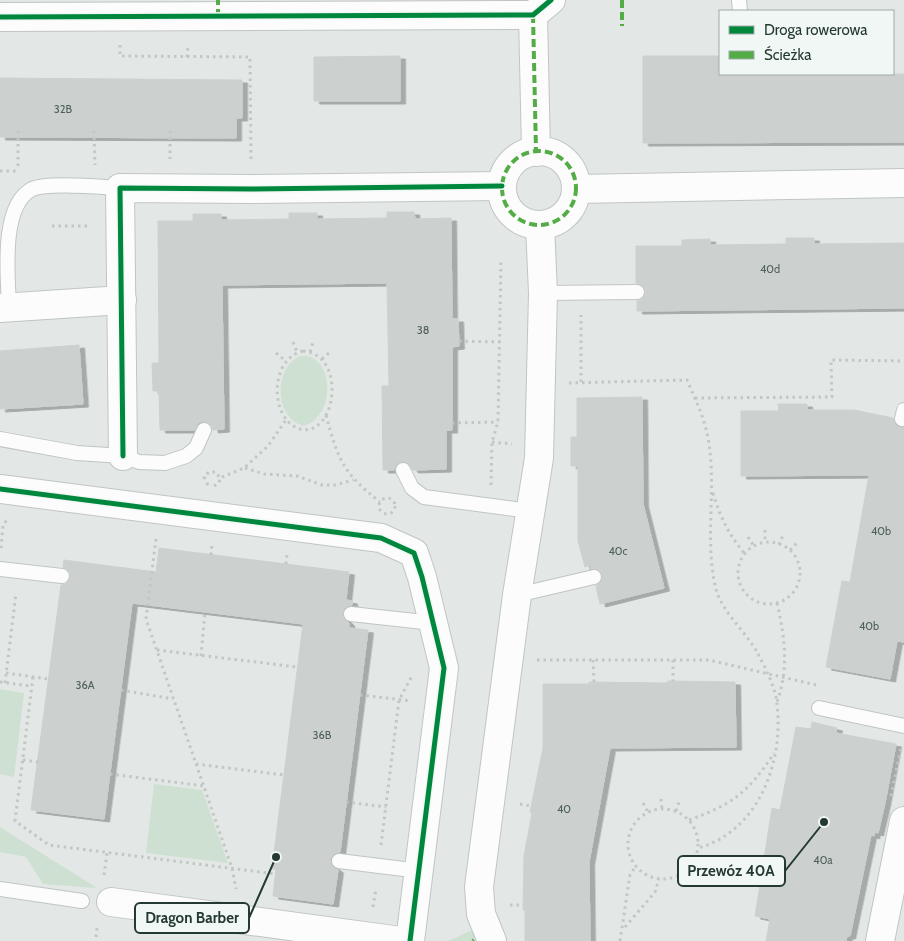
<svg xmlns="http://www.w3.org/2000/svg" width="904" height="941" font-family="Cabin,sans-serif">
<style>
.green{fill:#cee0d2}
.building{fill:#ccd1cf;stroke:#ccd1cf;filter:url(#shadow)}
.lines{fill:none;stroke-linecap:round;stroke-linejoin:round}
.lane-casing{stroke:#c0c5c3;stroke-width:16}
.street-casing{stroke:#c0c5c3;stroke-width:30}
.path{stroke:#c1c8c4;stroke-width:3;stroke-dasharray:2.5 4;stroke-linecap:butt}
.lane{stroke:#fbfcfb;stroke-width:14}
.street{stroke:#fbfcfb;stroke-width:28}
.quiet{stroke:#53ac45;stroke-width:4;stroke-dasharray:8 4;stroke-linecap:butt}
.cycleway-casing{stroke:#f1f7f4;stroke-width:8}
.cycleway{stroke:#00873e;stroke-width:5}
.labels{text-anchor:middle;stroke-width:5;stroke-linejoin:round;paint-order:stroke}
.number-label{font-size:11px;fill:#4f6059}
.leader{fill:none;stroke:#243931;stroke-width:2}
.callout-dot{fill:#243931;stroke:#f1f7f4;stroke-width:2}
.callout{fill:#f1f7f4;stroke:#243931;stroke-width:2}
.callout-label{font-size:15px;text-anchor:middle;font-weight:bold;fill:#243931}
</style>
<defs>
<filter id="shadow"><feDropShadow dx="5.5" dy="3" stdDeviation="0" flood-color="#0004"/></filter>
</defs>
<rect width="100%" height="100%" fill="#e3e8e6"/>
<!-- green -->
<g class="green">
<path d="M300,356C332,351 339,414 304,426C274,419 273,368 300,356Z"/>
<path d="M0,689L24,693L14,777L0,774Z"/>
<path d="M154,784L202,790L228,863L146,853Z"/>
<path d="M0,827L97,888L43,884L26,857L0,852Z"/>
<path d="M472,930L476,941H448Z"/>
</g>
<!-- building -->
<g class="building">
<path d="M400,56V101H314V57Z"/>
<path d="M643,56H720V74H904V142L643,143Z"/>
<path d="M0,78L242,80V118H236V138L0,137Z"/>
<path d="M387,212H414L415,219L451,218L452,319H458L459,346L452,347V430H446V469L413,470L408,463L403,461L396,465L394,470H383L382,386H389L387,283L222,285L224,429L213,430L211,424L204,421L198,423L195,430H160L159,391H153L152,363H159L158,221H193V214H221V220L289,219V213H317V219L387,218Z"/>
<path d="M786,238H814V244L904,243V308L637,311V301L642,299L646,292L644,287L636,283V246H682V240L710,239V245L786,244Z"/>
<path d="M79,345L83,404L0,409V351Z"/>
<path d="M642,397L643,504L664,588L600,604L596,586L602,580V575L597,569H591V565L585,567L578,541V466H571V437H577V398Z"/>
<path d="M778,404H807V410H854L893,418L896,426L904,427V642L897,641L890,679L826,667L842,581L850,582L869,475L741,476V411H779Z"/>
<path d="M159,548L349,572L346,600L352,601V605L344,608L343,617L349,623V628L368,630L340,852L335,853L330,859L331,865L338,870L333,904L273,896L276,869H272L303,624L132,603L104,819L31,810L61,585L66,584L71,577L70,572L63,567L64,560L156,572Z"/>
<path d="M668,681L735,682L736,747L610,748L589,862L590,941H525V910H523L524,856L532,813L530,812L543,748V684H589V682L667,683Z"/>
<path d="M812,722L837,728L836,733L896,744L885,803L878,833L875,832L874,836L871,835L850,936H847L846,941H766L770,919L755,916L772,808L780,810L796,727L811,729Z"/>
</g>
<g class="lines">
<!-- lane casing -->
<g class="lane-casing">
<g id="lane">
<path d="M739,0L740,11"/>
<path d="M543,293L637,292"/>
<path d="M9,307C8,276 0,206 32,189C49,182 100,187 120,188"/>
<path d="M902,419L904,410"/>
<path d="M0,439L77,453L123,456L139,462L165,463L186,456L196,448L204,430"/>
<path d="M403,470L412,488L424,497L530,511"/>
<path d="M0,569L62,576"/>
<path d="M517,595L594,577"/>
<path d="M351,614L433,623"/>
<path d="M819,708L904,726"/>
<path d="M339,861L420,871"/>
<path d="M0,889L82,901"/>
</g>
</g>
<!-- street casing -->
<g class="street-casing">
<g id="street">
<path d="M533,15L536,152"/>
<path d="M0,17L533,15L551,0"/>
<circle cx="539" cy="188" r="37"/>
<path d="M576,189L904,183"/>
<path d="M0,308L122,300"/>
<path d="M123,456L120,188L251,189L502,186"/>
<path d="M0,489L381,538L414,553L422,577L444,668L410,941"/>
<path d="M111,902L401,941"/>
<path d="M492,941L481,914L479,887L517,595L539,458L543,293L540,225"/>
<path d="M880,941L904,821"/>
</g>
</g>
<!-- path -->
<g class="path">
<path d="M120,45V56L250,57L251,160"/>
<path d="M187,57L188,45"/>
<path d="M18,131V170"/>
<path d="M94,131L95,165"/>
<path d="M170,131V159"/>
<path d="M0,171H17"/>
<path d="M52,226H91"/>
<path d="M570,227L581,219"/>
<path d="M459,341L500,342"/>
<path d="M293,342L297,352"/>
<path d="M303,351C348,355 336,438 300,429C290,426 284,418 280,408C273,386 279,357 303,351Z"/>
<path d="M310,352L313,342"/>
<path d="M276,353L286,361"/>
<path d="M322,359L329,353"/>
<path d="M581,382V315"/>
<path d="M569,383L687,380C696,401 706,421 709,444C716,490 705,539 715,585C720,611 744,629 757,652C765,667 776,688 777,705C784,762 758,832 698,848"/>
<path d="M695,398L832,397L831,360L904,361"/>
<path d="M326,415C338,460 343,473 380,502"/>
<path d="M452,423L498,422"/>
<path d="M492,442L512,444"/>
<path d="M245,468L264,474L297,476L322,485H336L353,480"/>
<path d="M208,485L204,477L209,472H216L220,478"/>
<path d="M491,485L492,442L498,422L501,259"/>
<path d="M214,486L219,483L220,478L244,468L268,446L286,420"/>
<path d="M713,493C720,517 729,535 745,554"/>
<circle cx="387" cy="506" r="8"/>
<path d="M765,530V543"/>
<path d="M748,537L754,546"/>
<path d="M156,539L146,619L232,868L236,889"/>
<circle cx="769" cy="573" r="31"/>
<path d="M779,545L784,533"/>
<path d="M1,548L3,525L7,520"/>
<path d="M790,550L798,542"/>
<path d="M211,555L212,545"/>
<path d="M286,564L287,554"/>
<path d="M777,603C785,638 789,668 777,702"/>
<path d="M157,650L297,667"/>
<path d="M201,656L205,612"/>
<path d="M537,660H709L816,685"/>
<path d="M593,660L594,682"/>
<path d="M673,660V681"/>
<path d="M6,673L48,679"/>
<path d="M33,677L15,821L49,845L276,874"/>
<path d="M0,682L31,686"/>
<path d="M5,683L16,593"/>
<path d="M121,690L173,699"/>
<path d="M360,695L411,701"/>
<path d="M23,760L38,762"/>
<path d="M196,764L284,775"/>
<path d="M110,774L204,786"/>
<path d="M891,796L901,748"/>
<path d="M661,799L662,809"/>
<path d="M346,802L386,807"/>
<path d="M643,803L648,812"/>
<path d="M520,804L531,806"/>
<circle cx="663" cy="844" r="35"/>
<path d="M676,811L679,802"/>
<path d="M689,820C733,804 748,793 774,753"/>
<path d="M381,845L399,700L412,676"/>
<path d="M104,875L107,853"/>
<path d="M510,905H523"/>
<path d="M373,907L376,888"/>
<path d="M625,927L655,892L659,879"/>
<path d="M96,937L97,928"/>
<path d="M620,941L630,875L635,867"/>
</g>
<!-- lane -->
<use href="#lane" class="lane"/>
<!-- street -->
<use href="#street" class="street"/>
<!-- quiet -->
<g class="quiet">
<path d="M622,0V26"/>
<path d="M533,15L536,152"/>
<path d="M218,17V0"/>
<circle cx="539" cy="188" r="37"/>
<path d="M473,941L474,940"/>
</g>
<!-- cycleway casing -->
<g class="cycleway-casing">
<g id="cycleway">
<path d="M0,17L533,15L551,0"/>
<path d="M123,456L120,188L251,189L502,186"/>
<path d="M0,489L381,538L414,553L422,577L444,668L410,941"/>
</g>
</g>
<!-- cycleway -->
<use href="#cycleway" class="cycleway"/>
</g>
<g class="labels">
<!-- number labels -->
<g class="number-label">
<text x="63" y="113">32B</text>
<text x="770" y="273">40d</text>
<text x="423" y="334">38</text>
<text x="881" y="535">40b</text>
<text x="618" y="555">40c</text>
<text x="869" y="630">40b</text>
<text x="85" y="689">36A</text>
<text x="322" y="739">36B</text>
<text x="564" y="813">40</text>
<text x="823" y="864">40a</text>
</g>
</g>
<!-- callouts -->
<path class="leader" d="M824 822L785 871M276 857L249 918"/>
<g class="callout-dot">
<circle cx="824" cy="822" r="5"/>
<circle cx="276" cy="857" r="5"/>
</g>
<g class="callout">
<rect x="678" y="856" width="107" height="30" rx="5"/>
<rect x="135" y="903" width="114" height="30" rx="5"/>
</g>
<g class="callout-label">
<text x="731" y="876">Przewóz 40A</text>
<text x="192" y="923">Dragon Barber</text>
</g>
<!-- legend -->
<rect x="719" y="10" width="175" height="65" fill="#f1f7f4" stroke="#9faba6"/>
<rect x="729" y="26" width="25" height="8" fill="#00873e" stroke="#9faba6"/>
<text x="764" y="35" font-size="15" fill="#243931">Droga rowerowa</text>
<rect x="729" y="51" width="25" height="8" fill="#53ac45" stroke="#9faba6"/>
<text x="764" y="60" font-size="15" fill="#243931">Ścieżka</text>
</svg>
